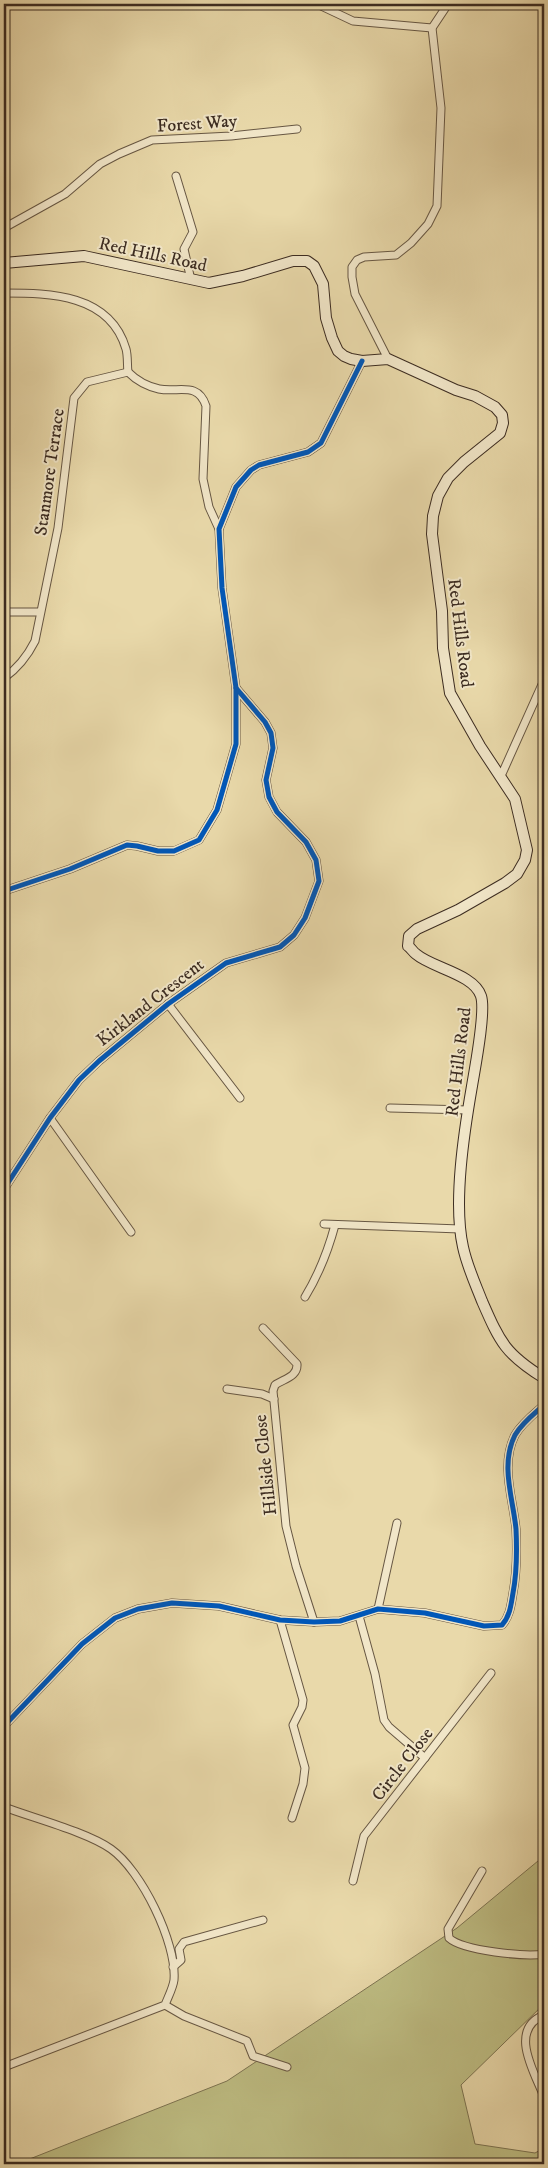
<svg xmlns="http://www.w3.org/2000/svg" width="548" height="2168" font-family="'IM FELL DW Pica',serif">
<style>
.green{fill:#bebd83;stroke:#7d7452}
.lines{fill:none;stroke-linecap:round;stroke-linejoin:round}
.street-casing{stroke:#675743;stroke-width:9}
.secondary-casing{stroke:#3c2c21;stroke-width:12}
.street{stroke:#f1e6c8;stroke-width:7}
.secondary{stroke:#f1e6c8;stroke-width:10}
.cycleway-casing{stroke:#f1e6c8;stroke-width:8}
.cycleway{stroke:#0057b8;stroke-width:5}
.labels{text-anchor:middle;stroke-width:4;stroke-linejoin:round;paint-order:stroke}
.street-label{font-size:18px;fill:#3c2c21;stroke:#f1e6c8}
</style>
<rect width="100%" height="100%" fill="#e9d9aa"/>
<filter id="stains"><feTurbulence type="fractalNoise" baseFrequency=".004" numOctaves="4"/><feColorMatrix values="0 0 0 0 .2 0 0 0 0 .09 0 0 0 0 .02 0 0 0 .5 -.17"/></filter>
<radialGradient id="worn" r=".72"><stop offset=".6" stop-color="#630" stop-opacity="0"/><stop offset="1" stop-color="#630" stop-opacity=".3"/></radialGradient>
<!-- green -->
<path class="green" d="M544,1856V2004L461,2085L475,2144L535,2153L544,2148V2164H17L227,2081L457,1928Z"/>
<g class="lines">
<!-- street casing -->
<g class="street-casing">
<g id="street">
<path d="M317,4L353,21L432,28"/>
<path d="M176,176L193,232L184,249L191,280"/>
<path d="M4,228L65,194L100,164L119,154L152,140L231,136L297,129"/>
<path d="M4,293C50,293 110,294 126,349C128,356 127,365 128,372"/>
<path d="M388,359L355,294L352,277V267L357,260L364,257L396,255L411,243L428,224L437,206L441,108L432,28L448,4"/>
<path d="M128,372C137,381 146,386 159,389C178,393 198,381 206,406L203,479L209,507L219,529"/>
<path d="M4,612H40"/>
<path d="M4,678C18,668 27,657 35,641L58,528L74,398L87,382L128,372"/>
<path d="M501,776L544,680"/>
<path d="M4,891L70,869L127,845L137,846L158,851H174L199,840L217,810L236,744V688L222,588L219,529L236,487L251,470L259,465L308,452L321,443L362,361"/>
<path d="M168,1004L240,1098"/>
<path d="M390,1108L468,1110"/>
<path d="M50,1118L131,1232"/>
<path d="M4,1189L50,1118L79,1080L99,1061L168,1004L226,963L280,947L294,935L305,918L319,881L316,860L306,842L277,812L269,797L266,780L273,748L271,733L265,722L236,688"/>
<path d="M324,1224L460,1229"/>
<path d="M305,1297C319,1274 328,1251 335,1225"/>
<path d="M263,1328L297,1364C298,1377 283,1379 275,1385L273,1391L286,1526L296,1566L314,1622"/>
<path d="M227,1389L262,1394L274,1399"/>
<path d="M378,1609L397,1523"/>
<path d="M359,1616L375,1674L384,1720L389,1727L425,1758"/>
<path d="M280,1620L303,1700L302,1707L293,1725L305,1768L303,1784L292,1818"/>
<path d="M4,1726L82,1644L115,1618L138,1609L172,1603L219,1606L280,1620L314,1622L340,1621L378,1609L425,1613L484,1626L502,1625C510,1616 511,1605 513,1593C517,1572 517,1550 516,1529C513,1498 500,1465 515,1435C522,1423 534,1414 544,1405"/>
<path d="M4,1807C33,1818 87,1832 111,1849C141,1870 177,1943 174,1980C173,1988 168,1997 165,2005L4,2067"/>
<path d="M482,1871L448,1929L449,1938C463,1951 526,1957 544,1954"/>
<path d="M353,1881L364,1836L491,1673"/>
<path d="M173,1967L181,1960L179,1949L184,1942L263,1920"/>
<path d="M165,2005L184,2016L247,2041L253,2056L287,2067"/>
<path d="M542,2092C533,2070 509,2029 544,2015"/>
</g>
</g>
<!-- secondary casing -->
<g class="secondary-casing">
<path id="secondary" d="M4,263L84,256L209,283L243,276L293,261H307L314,266L323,284L326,318L332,338L338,351L344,356L351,359L362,361L388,359L456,390L475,396L495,407L502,415L503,423L500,433L464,462L448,478L438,496L433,516L432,534L442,611L443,648L450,693L480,746L515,799L527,850L525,860L517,874L505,883L458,910L417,929L409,936L408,946C411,948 413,952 416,954C432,968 474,974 481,996C486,1011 475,1068 472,1086C464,1132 453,1203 463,1247C467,1266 475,1283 482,1301C500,1342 505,1354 544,1378"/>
</g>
<!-- street -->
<use href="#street" class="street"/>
<!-- secondary -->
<use href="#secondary" class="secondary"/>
<!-- cycleway casing -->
<g class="cycleway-casing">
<g id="cycleway">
<path d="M4,891L70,869L127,845L137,846L158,851H174L199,840L217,810L236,744V688L222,588L219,529L236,487L251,470L259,465L308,452L321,443L362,361"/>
<path d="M4,1189L50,1118L79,1080L99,1061L168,1004L226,963L280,947L294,935L305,918L319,881L316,860L306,842L277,812L269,797L266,780L273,748L271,733L265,722L236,688"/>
<path d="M4,1726L82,1644L115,1618L138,1609L172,1603L219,1606L280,1620L314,1622L340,1621L378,1609L425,1613L484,1626L502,1625C510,1616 511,1605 513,1593C517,1572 517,1550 516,1529C513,1498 500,1465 515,1435C522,1423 534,1414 544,1405"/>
</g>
</g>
<!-- cycleway -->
<use href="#cycleway" class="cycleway"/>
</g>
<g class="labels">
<!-- street labels -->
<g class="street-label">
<text transform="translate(197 123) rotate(-4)" y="6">Forest Way</text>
<text transform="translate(153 254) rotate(12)" y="6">Red Hills Road</text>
<text transform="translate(49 472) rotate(-82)" y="6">Stanmore Terrace</text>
<text transform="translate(461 633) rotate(83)" y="6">Red Hills Road</text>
<text transform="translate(150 1002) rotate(-38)" y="6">Kirkland Crescent</text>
<text transform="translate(458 1062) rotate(-83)" y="6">Red Hills Road</text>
<text transform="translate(265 1465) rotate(-96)" y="6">Hillside Close</text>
<text transform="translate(402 1764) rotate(-52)" y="6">Circle Close</text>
</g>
</g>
<!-- margin -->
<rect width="548" height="2168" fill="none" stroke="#e9d9aa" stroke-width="20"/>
<rect x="5" y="5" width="538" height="2158" fill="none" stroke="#3c2c21" stroke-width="2.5"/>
<rect x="10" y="10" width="528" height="2148" fill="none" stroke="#3c2c21"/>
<rect width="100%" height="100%" filter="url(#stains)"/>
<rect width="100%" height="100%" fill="url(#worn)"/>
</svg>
